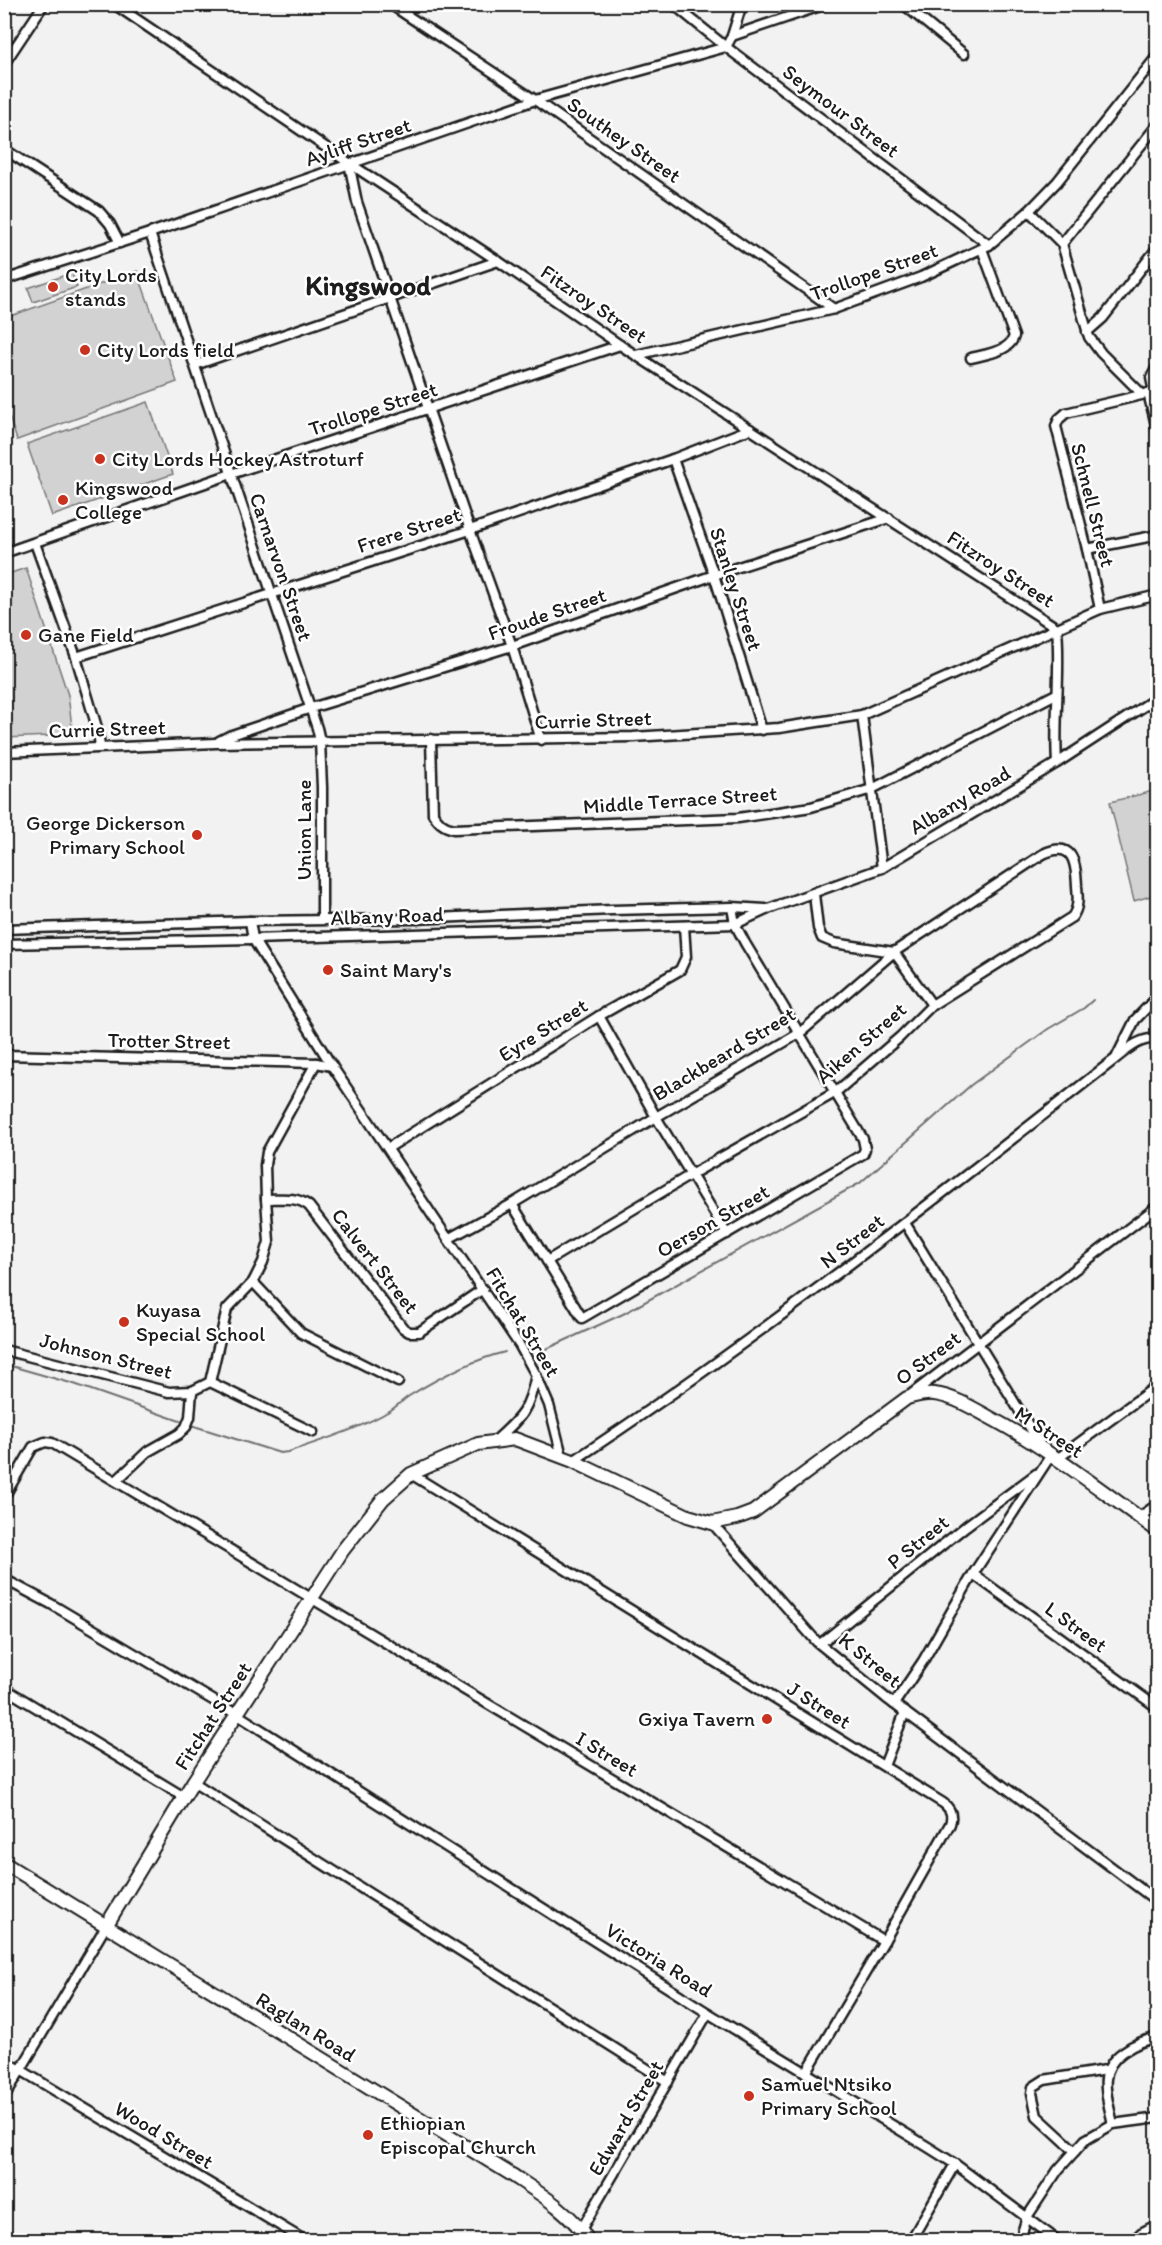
<svg xmlns="http://www.w3.org/2000/svg" width="1162" height="2245" font-family="Itim,sans-serif">
<style>
.green{fill:#d2d2d2;stroke:#777;stroke-width:1.5}
.lines{fill:none;stroke-linecap:round;stroke-linejoin:round}
.stream{stroke:#707070;stroke-width:2}
.street-casing{stroke:#1c1c1c;stroke-width:13}
.secondary-casing{stroke:#1c1c1c;stroke-width:16}
.street{stroke:#fff;stroke-width:8}
.secondary{stroke:#fff;stroke-width:12}
.poi-dot{fill:#c8321e;stroke:#fff;stroke-width:2}
.labels{text-anchor:middle;stroke-width:5;stroke-linejoin:round;paint-order:stroke}
.street-label{font-size:21px;fill:#1c1c1c;stroke:#fff}
.poi-label{font-size:21px;fill:#1c1c1c;stroke:#fff;text-anchor:start}
.district-label{font-size:27px;font-weight:bold;fill:#1c1c1c;stroke:#fff}
</style>
<rect width="100%" height="100%" fill="#f2f2f2"/>
<filter id="ink" filterUnits="userSpaceOnUse"><feTurbulence type="fractalNoise" baseFrequency=".0167" numOctaves="2"/><feDisplacementMap in="SourceGraphic" scale="12" xChannelSelector="R" yChannelSelector="G"/><feConvolveMatrix kernelMatrix="1 2 1 2 8 2 1 2 1" color-interpolation-filters="sRGB"/></filter>
<g filter="url(#ink)">
<!-- green -->
<g class="green">
<path d="M137,271L177,382L17,440L5,405V318Z"/>
<path d="M72,273L77,287L33,302L28,288Z"/>
<path d="M148,402L173,474L52,516L27,444Z"/>
<path d="M26,568L68,695L73,735L5,738V575Z"/>
<path d="M1157,790V894L1134,901L1110,802Z"/>
</g>
<g class="lines">
<!-- stream -->
<g class="stream">
<path d="M542,1351L623,1314L860,1183L971,1085L1048,1029L1084,1008L1093,1000"/>
<path d="M4,1364L74,1384L180,1421"/>
<path d="M194,1426L280,1453L288,1452C322,1440 360,1429 391,1410C397,1406 403,1400 409,1396C438,1378 472,1360 505,1352"/>
</g>
<!-- street casing -->
<g class="street-casing">
<g id="street">
<path d="M114,4L349,163L498,261L620,345L1057,628C1061,673 1054,718 1057,763"/>
<path d="M390,4L535,100L834,309"/>
<path d="M673,4L726,47L989,245"/>
<path d="M903,4L964,54"/>
<path d="M732,36L826,4"/>
<path d="M4,64L44,4"/>
<path d="M4,149L99,211L110,224L120,243"/>
<path d="M349,163L357,202L470,530L512,646L541,740"/>
<path d="M1029,211L1062,244L1089,337L1101,353L1142,394"/>
<path d="M150,233L317,728L320,741L322,787V919"/>
<path d="M1062,244L1158,124"/>
<path d="M4,280L150,233L535,100L726,47L732,36L742,4"/>
<path d="M1087,332L1103,318L1158,247"/>
<path d="M636,355L834,309L921,277L989,245L1029,211L1057,182L1158,55"/>
<path d="M971,358C985,354 1010,352 1014,336L982,249"/>
<path d="M195,365L498,261"/>
<path d="M1154,392L1151,378L1158,365"/>
<path d="M1148,393L1158,433"/>
<path d="M673,459L714,575L762,730"/>
<path d="M35,543L76,657L98,731L100,747"/>
<path d="M1087,549L1158,535"/>
<path d="M4,553L231,474L620,345"/>
<path d="M1100,609L1087,549L1056,426L1059,419L1066,413L1158,391"/>
<path d="M76,657L470,530L673,459L750,429"/>
<path d="M862,715L882,868"/>
<path d="M431,739L433,814C439,822 443,827 454,829L738,818L811,807L872,789L1056,694"/>
<path d="M219,741L229,736L311,708L512,646L714,575L889,518"/>
<path d="M4,752L216,743L633,737L779,728L862,715L1100,609L1158,595"/>
<path d="M814,894L818,928L822,938L834,943L894,952L932,1005"/>
<path d="M250,921L253,939L332,1066L520,1346L536,1375L549,1405L562,1456"/>
<path d="M4,929L250,921L416,919L612,910L732,907L765,909"/>
<path d="M4,944L253,939L735,924L768,909L882,868L1057,763L1158,697"/>
<path d="M599,1016L656,1117L727,1234"/>
<path d="M4,1055L316,1063L332,1066"/>
<path d="M1117,1056L1135,1020L1158,996"/>
<path d="M388,1148L599,1016L680,970L686,957L684,926"/>
<path d="M266,1199C281,1199 297,1196 309,1206L403,1328L409,1332H419L483,1289"/>
<path d="M512,1204L582,1318L863,1154L865,1149L863,1139L745,943L735,924L732,907"/>
<path d="M905,1223L1041,1446"/>
<path d="M448,1239L512,1204L656,1117L800,1033L894,952L1043,854C1073,840 1076,862 1077,886C1078,897 1079,908 1072,917L932,1005L900,1037L836,1092L692,1174L547,1261"/>
<path d="M253,1282L301,1333L398,1382"/>
<path d="M4,1350L169,1392L192,1391L210,1382L227,1309L253,1282L263,1262L269,1242L266,1199L265,1165L267,1152L316,1063"/>
<path d="M210,1382L313,1432"/>
<path d="M909,1396L1158,1206"/>
<path d="M496,1440C522,1417 529,1409 536,1375"/>
<path d="M1057,1459L1158,1385"/>
<path d="M573,1461C760,1338 934,1200 1110,1063C1122,1054 1142,1034 1158,1040"/>
<path d="M411,1474L943,1803C951,1809 953,1815 950,1824L884,1941L806,2073"/>
<path d="M116,1481L147,1452L179,1434L186,1427L190,1417L192,1391"/>
<path d="M4,1497L33,1447L45,1442L52,1443L884,1941"/>
<path d="M1138,1518L1158,1504"/>
<path d="M712,1523L817,1642L886,1698L1158,1902"/>
<path d="M973,1574L1158,1708"/>
<path d="M4,1579L51,1604L238,1715L708,2013L928,2147L955,2164L1057,2240"/>
<path d="M820,1644L966,1526L1036,1474"/>
<path d="M4,1688L184,1797"/>
<path d="M894,1704L923,1661L973,1574L1051,1455"/>
<path d="M884,1766L905,1712"/>
<path d="M193,1782L668,2082"/>
<path d="M4,2060L304,2240"/>
<path d="M4,2098L106,1926"/>
<path d="M1113,2124C1107,2096 1096,2071 1123,2052C1133,2045 1146,2039 1158,2038"/>
<path d="M1075,2151L1037,2116L1032,2093L1033,2087L1044,2080L1106,2070"/>
<path d="M575,2240L708,2013"/>
<path d="M911,2240L955,2164"/>
<path d="M1020,2240L1027,2217L1058,2170L1085,2140L1113,2124L1158,2118"/>
<path d="M1134,2240L1141,2233L1158,2224"/>
</g>
</g>
<!-- secondary casing -->
<g class="secondary-casing">
<g id="secondary">
<path d="M4,1863L512,2175C539,2193 571,2212 588,2240"/>
<path d="M106,1926L193,1782L343,1550L383,1499L411,1474L478,1444L515,1439L573,1461L688,1516L712,1523L737,1518L753,1512L907,1398C915,1396 925,1393 934,1394C953,1396 973,1408 989,1417C1049,1449 1103,1492 1158,1531"/>
</g>
</g>
<!-- street -->
<use href="#street" class="street"/>
<!-- secondary -->
<use href="#secondary" class="secondary"/>
</g>
</g>
<!-- markers -->
<g class="poi-dot">
<circle cx="53" cy="287" r="6"/>
<circle cx="85" cy="350" r="6"/>
<circle cx="100" cy="459" r="6"/>
<circle cx="63" cy="500" r="6"/>
<circle cx="26" cy="635" r="6"/>
<circle cx="197" cy="835" r="6"/>
<circle cx="328" cy="970" r="6"/>
<circle cx="124" cy="1322" r="6"/>
<circle cx="767" cy="1719" r="6"/>
<circle cx="749" cy="2096" r="6"/>
<circle cx="368" cy="2135" r="6"/>
</g>
<g class="labels">
<!-- street labels -->
<g class="street-label">
<text transform="translate(841 111) rotate(37)" y="7">Seymour Street</text>
<text transform="translate(624 140) rotate(35)" y="7">Southey Street</text>
<text transform="translate(358 142) rotate(-19)" y="7">Ayliff Street</text>
<text transform="translate(874 272) rotate(-20)" y="7">Trollope Street</text>
<text transform="translate(594 304) rotate(34)" y="7">Fitzroy Street</text>
<text transform="translate(373 409) rotate(-18)" y="7">Trollope Street</text>
<text transform="translate(1093 505) rotate(76)" y="7">Schnell Street</text>
<text transform="translate(409 530) rotate(-18)" y="7">Frere Street</text>
<text transform="translate(281 567) rotate(71)" y="7">Carnarvon Street</text>
<text transform="translate(1001 569) rotate(33)" y="7">Fitzroy Street</text>
<text transform="translate(736 589) rotate(72)" y="7">Stanley Street</text>
<text transform="translate(547 614) rotate(-19)" y="7">Froude Street</text>
<text transform="translate(593 720) rotate(-2)" y="7">Currie Street</text>
<text transform="translate(107 729) rotate(-2)" y="7">Currie Street</text>
<text transform="translate(680 800) rotate(-4)" y="7">Middle Terrace Street</text>
<text transform="translate(960 800) rotate(-31)" y="7">Albany Road</text>
<text transform="translate(304 830) rotate(-90)" y="7">Union Lane</text>
<text transform="translate(387 916) rotate(-2)" y="7">Albany Road</text>
<text transform="translate(543 1030) rotate(-32)" y="7">Eyre Street</text>
<text transform="translate(169 1041) rotate(1)" y="7">Trotter Street</text>
<text transform="translate(861 1043) rotate(-41)" y="7">Aiken Street</text>
<text transform="translate(724 1054) rotate(-31)" y="7">Blackbeard Street</text>
<text transform="translate(713 1221) rotate(-30)" y="7">Oerson Street</text>
<text transform="translate(852 1241) rotate(-38)" y="7">N Street</text>
<text transform="translate(375 1261) rotate(52)" y="7">Calvert Street</text>
<text transform="translate(523 1322) rotate(59)" y="7">Fitchat Street</text>
<text transform="translate(106 1356) rotate(14)" y="7">Johnson Street</text>
<text transform="translate(928 1358) rotate(-37)" y="7">O Street</text>
<text transform="translate(1049 1432) rotate(33)" y="7">M Street</text>
<text transform="translate(918 1542) rotate(-39)" y="7">P Street</text>
<text transform="translate(1076 1627) rotate(36)" y="7">L Street</text>
<text transform="translate(870 1660) rotate(39)" y="7">K Street</text>
<text transform="translate(819 1705) rotate(32)" y="7">J Street</text>
<text transform="translate(213 1716) rotate(-57)" y="7">Fitchat Street</text>
<text transform="translate(607 1754) rotate(31)" y="7">I Street</text>
<text transform="translate(659 1960) rotate(32)" y="7">Victoria Road</text>
<text transform="translate(306 2027) rotate(32)" y="7">Raglan Road</text>
<text transform="translate(626 2118) rotate(-60)" y="7">Edward Street</text>
<text transform="translate(164 2135) rotate(31)" y="7">Wood Street</text>
</g>
<!-- poi labels -->
<g class="poi-label">
<text x="65" y="282">City Lords<tspan x="65" dy="24">stands</tspan></text>
<text x="97" y="357">City Lords field</text>
<text x="112" y="466">City Lords Hockey Astroturf</text>
<text x="75" y="495">Kingswood<tspan x="75" dy="24">College</tspan></text>
<text x="38" y="642">Gane Field</text>
<text x="185" y="830" text-anchor="end">George Dickerson<tspan x="185" dy="24">Primary School</tspan></text>
<text x="340" y="977">Saint Mary's</text>
<text x="136" y="1317">Kuyasa<tspan x="136" dy="24">Special School</tspan></text>
<text x="755" y="1726" text-anchor="end">Gxiya Tavern</text>
<text x="761" y="2091">Samuel Ntsiko<tspan x="761" dy="24">Primary School</tspan></text>
<text x="380" y="2130">Ethiopian<tspan x="380" dy="24">Episcopal Church</tspan></text>
</g>
<!-- district labels -->
<g class="district-label">
<text x="368" y="295">Kingswood</text>
</g>
</g>
<!-- margin -->
<rect width="1162" height="2245" fill="none" stroke="#fff" stroke-width="24"/>
<rect x="12" y="12" width="1138" height="2221" fill="none" stroke="#1c1c1c" stroke-width="2" filter="url(#ink)"/>
</svg>
